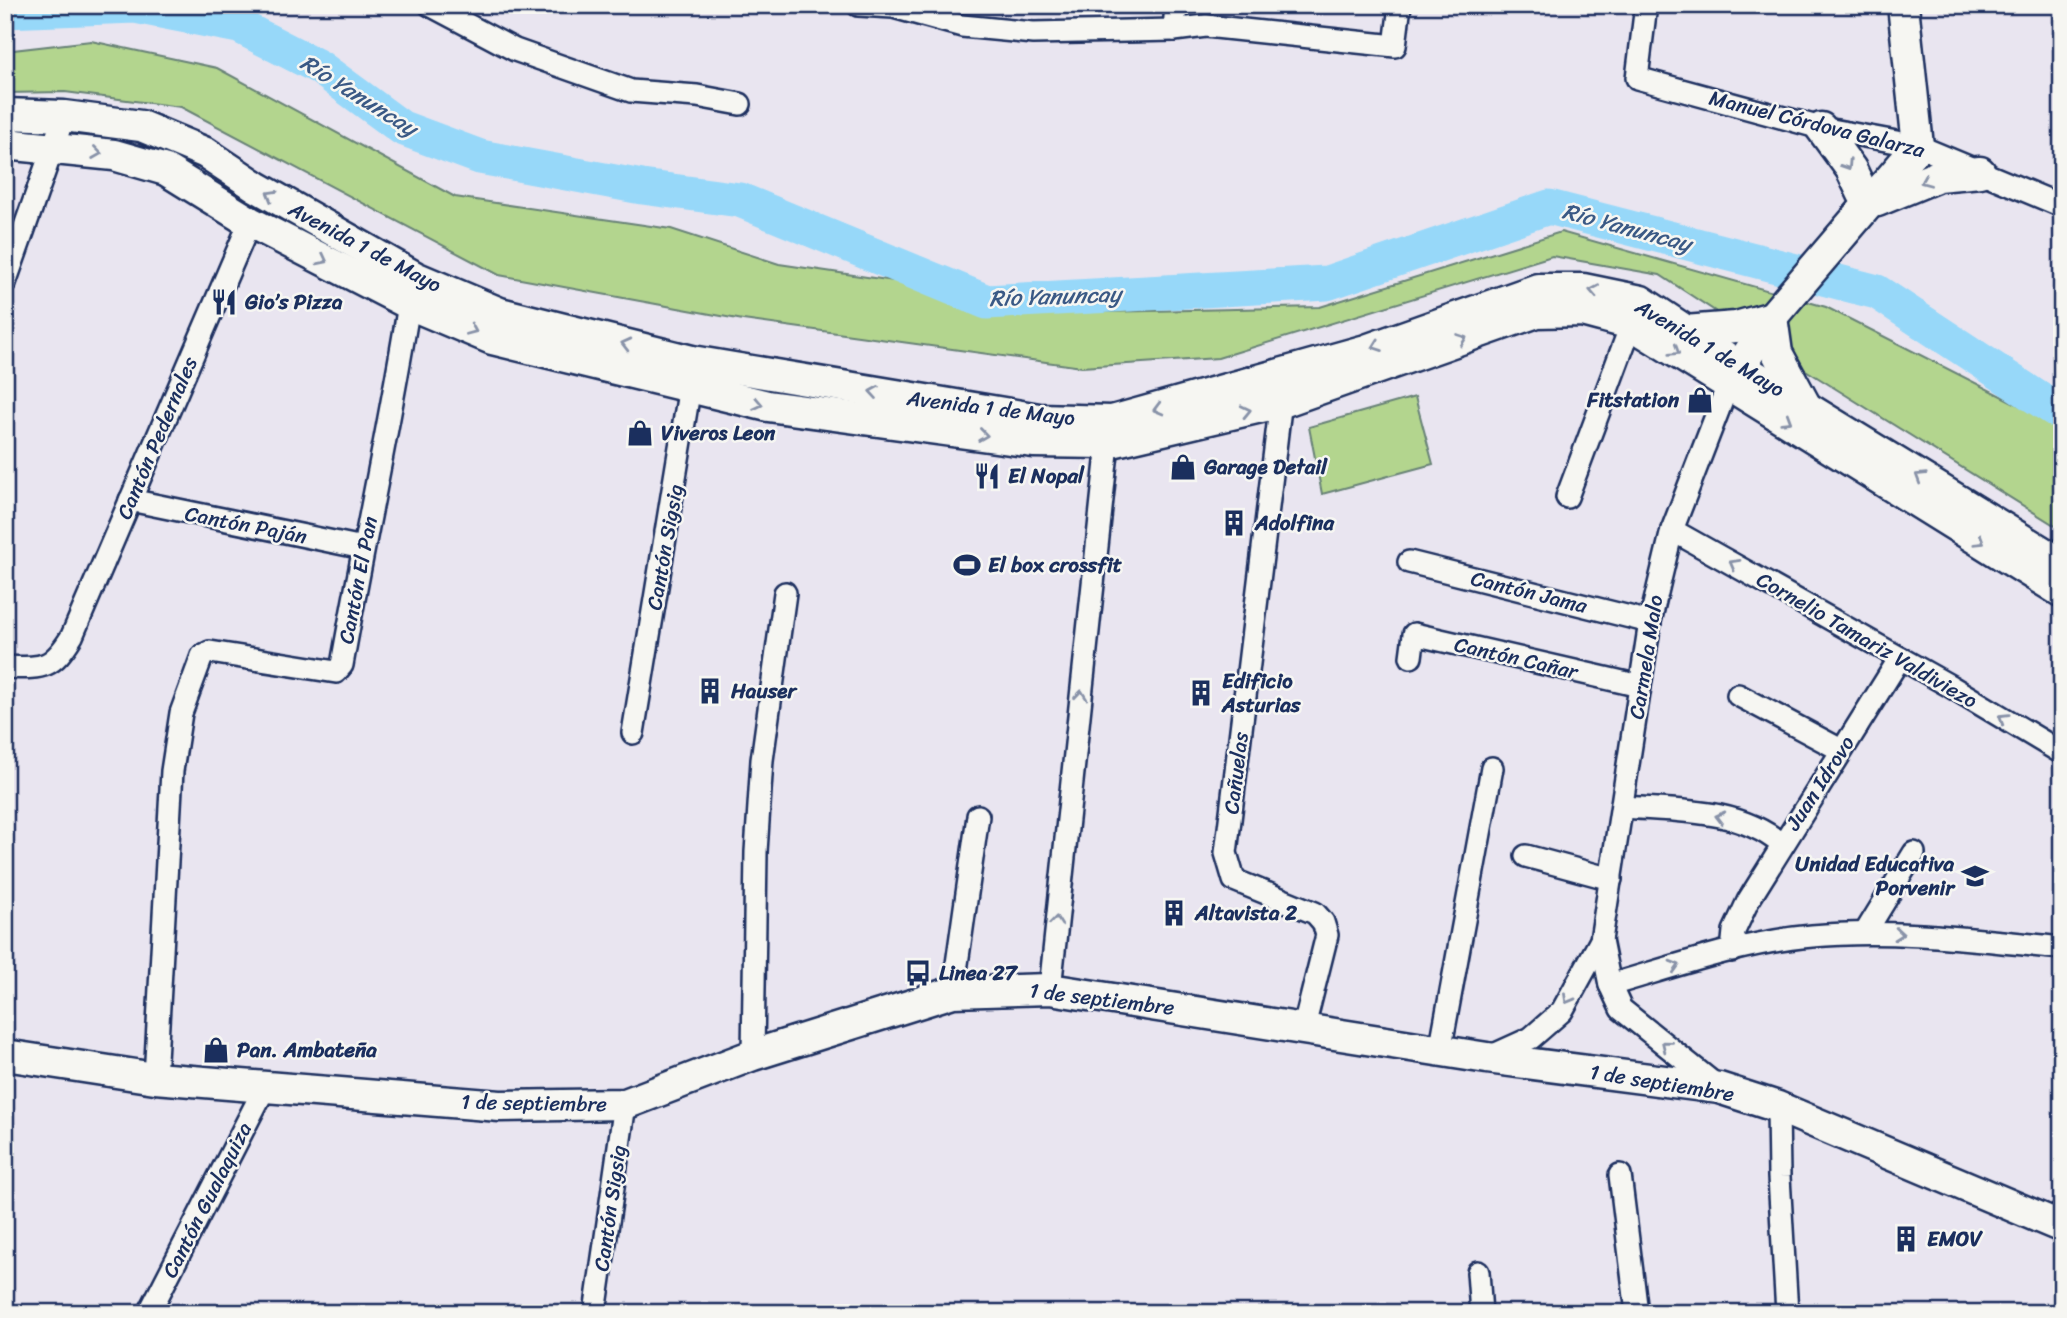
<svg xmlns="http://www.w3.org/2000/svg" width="2067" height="1318" font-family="Sriracha,sans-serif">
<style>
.green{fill:#b3d58e;stroke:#678276;stroke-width:2}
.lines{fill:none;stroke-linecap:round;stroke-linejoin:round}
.river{stroke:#97d8f9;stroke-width:35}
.street-casing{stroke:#1b2f5e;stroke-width:26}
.secondary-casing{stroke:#1b2f5e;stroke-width:35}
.street{stroke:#f6f6f2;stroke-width:21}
.secondary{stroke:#f6f6f2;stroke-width:30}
.oneway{stroke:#8892a8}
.labels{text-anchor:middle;stroke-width:5;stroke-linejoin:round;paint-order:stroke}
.street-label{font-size:21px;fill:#1b2f5e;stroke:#f6f6f2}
.poi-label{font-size:21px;font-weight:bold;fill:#1b2f5e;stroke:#f6f6f2;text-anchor:start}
.water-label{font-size:23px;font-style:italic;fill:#3a5985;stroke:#f6f6f2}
</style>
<rect width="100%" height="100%" fill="#e9e5f0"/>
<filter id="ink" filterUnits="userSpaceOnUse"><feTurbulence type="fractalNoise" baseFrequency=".0143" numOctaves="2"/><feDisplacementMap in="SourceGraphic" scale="14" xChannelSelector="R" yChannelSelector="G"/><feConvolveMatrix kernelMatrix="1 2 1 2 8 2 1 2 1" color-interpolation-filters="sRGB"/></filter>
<g filter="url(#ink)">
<!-- green -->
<g class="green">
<path d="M91,41L217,68L455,197L671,229L779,264L1103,312L1320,307L1561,232L1826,307L2062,427V530L1788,359L1660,275L1552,256L1218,358L1082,367L743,320L499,275L181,107L65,92L5,93V51Z"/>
<path d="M1415,397L1433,464L1322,494L1309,427Z"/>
</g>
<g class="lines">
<!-- river -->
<path class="river" d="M5,11L135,6L239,26L319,67L402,128L480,157L642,187L740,200L987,302L1327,283L1549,207L1877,292L2062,414"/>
<!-- street casing -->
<g class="street-casing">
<g id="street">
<path d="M430,5L515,50L631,91L697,96L740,104"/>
<path d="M858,5L893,7L962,26L1033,33L1174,30L1206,26L1395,46L1400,5"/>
<path d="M1646,5L1637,78L1821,128L1918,146L2062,206"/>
<path d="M1174,30L1176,5"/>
<path d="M5,283L64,116"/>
<path d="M1282,392L1226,853L1234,880L1315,913L1323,922L1327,935L1304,1027"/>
<path d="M1567,497L1636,312"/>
<path d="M130,500L363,548"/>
<path d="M1672,530L1950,686L2062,753"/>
<path d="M1409,562L1650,622"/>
<path d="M1411,657L1414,634L1640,686"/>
<path d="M5,667C43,668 51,670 72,636L250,222"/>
<path d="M1738,695L1841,750"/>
<path d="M633,733L692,374"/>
<path d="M1623,807C1676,811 1739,808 1781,844"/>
<path d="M1526,856L1611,879"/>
<path d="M1865,933L1914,853"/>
<path d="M1601,940L1610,985L1621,1009L1718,1087"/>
<path d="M1732,951L1734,931L1748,901L1900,658"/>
<path d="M1610,985C1676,966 1743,942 1812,936C1894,928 1979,940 2062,948"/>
<path d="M1050,989L1108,443"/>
<path d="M953,992L978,816"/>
<path d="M1440,1051L1492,768"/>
<path d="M753,1055L756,852L762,760L785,593"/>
<path d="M1487,1058L1531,1038L1562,1011L1601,940L1650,622L1672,530L1728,385"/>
<path d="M155,1078L172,771L181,713L202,656L210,652L336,672L342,665C363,545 390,425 409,304"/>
<path d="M1778,1107L1779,1177L1787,1313"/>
<path d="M1620,1175L1637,1313"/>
<path d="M1478,1272L1481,1313"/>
<path d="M149,1313L265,1087"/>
<path d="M595,1313L625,1104"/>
</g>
</g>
<!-- secondary casing -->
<g class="secondary-casing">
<g id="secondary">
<path d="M5,114L64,116L141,126L206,153L257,187L415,277L500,313L692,361L1039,419L1112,421L1366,350L1538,289H1583L1641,301L1739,366L2062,564"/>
<path d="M1821,128L1851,169L1863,194L1873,202"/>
<path d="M5,144L114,155L166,170L250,222L409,304L492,339L768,406L1033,442L1108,443L1282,402L1537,312L1582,311L1631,324L2062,592"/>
<path d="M1877,201L1938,176L1980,172"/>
<path d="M1685,331L1736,327L1772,317L1777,353L1804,403"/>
<path d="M1730,382L1772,317L1918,146L1903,5"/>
<path d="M5,1055L155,1078L500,1106L625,1104L753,1055L953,992L1050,989L1487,1058L1719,1088L1778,1107L2062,1227"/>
</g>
</g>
<!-- street -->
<use href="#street" class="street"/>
<!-- secondary -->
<use href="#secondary" class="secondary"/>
</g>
<!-- one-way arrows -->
<defs><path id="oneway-chevron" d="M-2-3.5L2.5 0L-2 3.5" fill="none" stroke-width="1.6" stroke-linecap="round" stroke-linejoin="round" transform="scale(1.75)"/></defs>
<g class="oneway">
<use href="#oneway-chevron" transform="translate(97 153) rotate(8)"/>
<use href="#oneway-chevron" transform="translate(1847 165) rotate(57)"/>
<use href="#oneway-chevron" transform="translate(1925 181) rotate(157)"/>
<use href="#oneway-chevron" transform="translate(271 195) rotate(-150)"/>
<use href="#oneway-chevron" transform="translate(323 260) rotate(27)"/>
<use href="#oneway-chevron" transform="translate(1594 291) rotate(-169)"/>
<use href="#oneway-chevron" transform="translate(472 330) rotate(23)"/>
<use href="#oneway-chevron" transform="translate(1462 339) rotate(-20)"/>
<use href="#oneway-chevron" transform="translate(626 344) rotate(-166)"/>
<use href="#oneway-chevron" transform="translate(1377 346) rotate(160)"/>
<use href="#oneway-chevron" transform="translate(1675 351) rotate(32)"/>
<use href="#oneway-chevron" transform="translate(874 392) rotate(-171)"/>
<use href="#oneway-chevron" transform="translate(758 404) rotate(12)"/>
<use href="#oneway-chevron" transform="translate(1158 409) rotate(165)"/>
<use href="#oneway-chevron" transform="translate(1246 411) rotate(-13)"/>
<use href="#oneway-chevron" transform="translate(1787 420) rotate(32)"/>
<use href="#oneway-chevron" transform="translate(983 435) rotate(8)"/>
<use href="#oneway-chevron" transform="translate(1920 477) rotate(-148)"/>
<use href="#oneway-chevron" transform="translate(1980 541) rotate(32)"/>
<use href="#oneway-chevron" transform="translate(1734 564) rotate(-151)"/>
<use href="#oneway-chevron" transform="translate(1081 695) rotate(-84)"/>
<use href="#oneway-chevron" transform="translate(2003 718) rotate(-149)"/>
<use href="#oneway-chevron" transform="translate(1720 817) rotate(-166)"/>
<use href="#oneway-chevron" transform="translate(1056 921) rotate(-84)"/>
<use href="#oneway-chevron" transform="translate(1899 934) rotate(5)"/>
<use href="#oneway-chevron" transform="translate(1675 966) rotate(-16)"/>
<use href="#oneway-chevron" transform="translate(1568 999) rotate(119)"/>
<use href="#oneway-chevron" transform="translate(1666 1045) rotate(-141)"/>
</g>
</g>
<!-- icons -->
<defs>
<g id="restaurant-bare" transform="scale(2.1)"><path d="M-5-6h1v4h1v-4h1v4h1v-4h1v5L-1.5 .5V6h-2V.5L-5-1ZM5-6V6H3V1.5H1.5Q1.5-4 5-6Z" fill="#1b2f5e" stroke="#f6f6f2" stroke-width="2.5" paint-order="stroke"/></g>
<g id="shop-bare" transform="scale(2.1)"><path d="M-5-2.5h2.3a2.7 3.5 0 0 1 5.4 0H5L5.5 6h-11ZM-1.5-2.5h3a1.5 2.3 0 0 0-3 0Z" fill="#1b2f5e" stroke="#f6f6f2" stroke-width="2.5" paint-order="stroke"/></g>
<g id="building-bare" transform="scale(2.1)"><path d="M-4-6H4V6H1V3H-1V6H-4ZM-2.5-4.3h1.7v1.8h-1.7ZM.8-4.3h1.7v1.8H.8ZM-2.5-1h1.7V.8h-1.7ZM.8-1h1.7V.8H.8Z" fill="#1b2f5e" stroke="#f6f6f2" stroke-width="2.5" paint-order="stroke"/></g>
<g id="stadium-bare" transform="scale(2.1)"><path d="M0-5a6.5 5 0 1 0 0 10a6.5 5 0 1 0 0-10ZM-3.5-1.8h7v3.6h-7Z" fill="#1b2f5e" stroke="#f6f6f2" stroke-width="2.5" paint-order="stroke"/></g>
<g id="school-bare" transform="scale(2.1)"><path d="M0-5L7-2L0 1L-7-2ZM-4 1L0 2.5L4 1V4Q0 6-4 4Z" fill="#1b2f5e" stroke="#f6f6f2" stroke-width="2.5" paint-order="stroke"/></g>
<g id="bus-bare" transform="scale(2.1)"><path d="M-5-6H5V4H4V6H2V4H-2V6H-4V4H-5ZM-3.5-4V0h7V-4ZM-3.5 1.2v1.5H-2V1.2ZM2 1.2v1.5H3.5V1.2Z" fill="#1b2f5e" stroke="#f6f6f2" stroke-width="2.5" paint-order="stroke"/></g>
</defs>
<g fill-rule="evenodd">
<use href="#restaurant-bare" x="224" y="302"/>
<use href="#shop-bare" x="1700" y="400"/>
<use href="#shop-bare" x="640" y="433"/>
<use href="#shop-bare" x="1183" y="467"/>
<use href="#restaurant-bare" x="987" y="476"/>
<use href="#building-bare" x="1234" y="523"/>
<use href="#stadium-bare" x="967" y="565"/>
<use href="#building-bare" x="710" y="691"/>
<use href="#building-bare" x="1201" y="693"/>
<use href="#school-bare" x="1975" y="876"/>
<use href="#building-bare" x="1174" y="913"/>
<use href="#bus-bare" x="918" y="973"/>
<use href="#shop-bare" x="216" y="1050"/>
<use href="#building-bare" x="1906" y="1239"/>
</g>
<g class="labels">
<!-- street labels -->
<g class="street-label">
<text transform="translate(1817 124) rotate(14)" y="7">Manuel Córdova Galarza</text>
<text transform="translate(365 247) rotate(28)" y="7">Avenida 1 de Mayo</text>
<text transform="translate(1710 348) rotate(31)" y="7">Avenida 1 de Mayo</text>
<text transform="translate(991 408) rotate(7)" y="7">Avenida 1 de Mayo</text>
<text transform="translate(157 438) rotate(-67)" y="7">Cantón Pedernales</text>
<text transform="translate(246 525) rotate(11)" y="7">Cantón Paján</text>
<text transform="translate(665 547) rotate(-80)" y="7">Cantón Sigsig</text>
<text transform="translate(358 580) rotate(-79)" y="7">Cantón El Pan</text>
<text transform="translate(1529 592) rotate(14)" y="7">Cantón Jama</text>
<text transform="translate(1867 640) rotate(30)" y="7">Cornelio Tamariz Valdiviezo</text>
<text transform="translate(1646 657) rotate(-81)" y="7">Carmela Malo</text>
<text transform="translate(1516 658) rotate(13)" y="7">Cantón Cañar</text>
<text transform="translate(1236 773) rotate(-83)" y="7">Cañuelas</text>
<text transform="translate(1820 783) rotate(-57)" y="7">Juan Idrovo</text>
<text transform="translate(1102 999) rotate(7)" y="7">1 de septiembre</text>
<text transform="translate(1662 1083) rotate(9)" y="7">1 de septiembre</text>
<text transform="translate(534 1103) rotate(1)" y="7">1 de septiembre</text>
<text transform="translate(207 1200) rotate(-63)" y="7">Cantón Gualaquiza</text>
<text transform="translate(610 1208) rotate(-82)" y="7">Cantón Sigsig</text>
</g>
<!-- poi labels -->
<g class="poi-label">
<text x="245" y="309">Gio’s Pizza</text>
<text x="1679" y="407" text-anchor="end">Fitstation</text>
<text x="661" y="440">Viveros Leon</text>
<text x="1204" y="474">Garage Detail</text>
<text x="1008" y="483">El Nopal</text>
<text x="1255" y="530">Adolfina</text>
<text x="988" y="572">El box crossfit</text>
<text x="1222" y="688">Edificio<tspan x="1222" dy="24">Asturias</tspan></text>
<text x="731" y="698">Hauser</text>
<text x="1954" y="871" text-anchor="end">Unidad Educativa<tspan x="1954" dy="24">Porvenir</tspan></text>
<text x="1195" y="920">Altavista 2</text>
<text x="939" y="980">Linea 27</text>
<text x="237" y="1057">Pan. Ambateña</text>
<text x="1927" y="1246">EMOV</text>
</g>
<!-- water labels -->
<g class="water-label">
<text transform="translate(359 95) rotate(32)" y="8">Río Yanuncay</text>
<text transform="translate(1627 227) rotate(15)" y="8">Río Yanuncay</text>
<text transform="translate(1055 296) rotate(-2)" y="8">Río Yanuncay</text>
</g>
</g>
<!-- margin -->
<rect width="2067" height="1318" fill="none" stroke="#f6f6f2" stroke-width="28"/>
<rect x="14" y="14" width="2039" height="1290" fill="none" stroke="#1b2f5e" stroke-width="2.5" filter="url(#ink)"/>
</svg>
